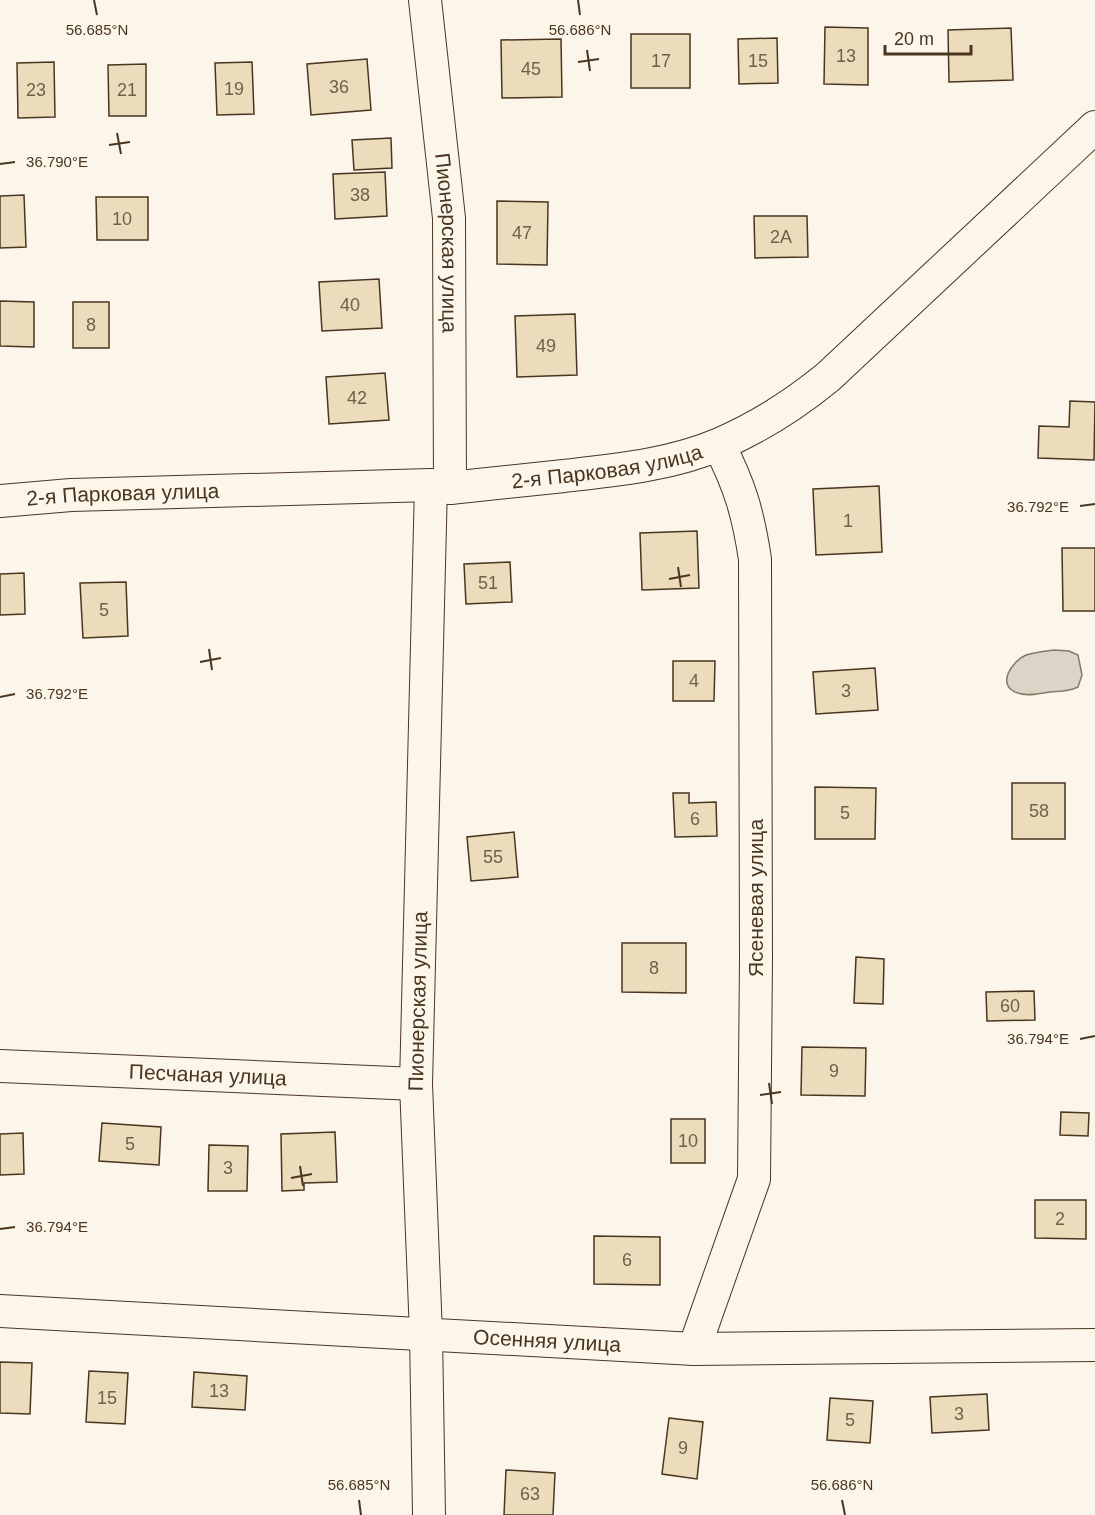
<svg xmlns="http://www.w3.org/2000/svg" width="1095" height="1515" font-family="Arial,sans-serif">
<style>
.water{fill:#dcd4c6;stroke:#887966;stroke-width:1.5}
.building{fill:#ecdcbc;stroke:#4a3520;stroke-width:1.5}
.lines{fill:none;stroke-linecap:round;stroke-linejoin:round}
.minor-casing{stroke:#4a3520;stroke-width:34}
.minor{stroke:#fbf6e9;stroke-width:32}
.ticks{fill:none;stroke:#4a3520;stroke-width:2}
.labels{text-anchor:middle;stroke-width:4.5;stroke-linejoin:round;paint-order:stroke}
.number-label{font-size:18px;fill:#725f47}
.street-label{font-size:21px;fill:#4a3520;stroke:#fbf6e9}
.ticks-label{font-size:15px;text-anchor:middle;fill:#4a3520;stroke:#fbf6e9;stroke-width:4.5;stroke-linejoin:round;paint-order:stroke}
</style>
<rect width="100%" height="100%" fill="#fbf6e9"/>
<!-- water -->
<path class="water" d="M1054,650L1069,651L1078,655L1082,675L1078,687C1068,692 1061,691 1050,692C1040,693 1028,697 1018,693C995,686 1012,661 1026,655C1035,652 1045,651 1054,650Z"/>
<!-- building -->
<g class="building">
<path d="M825,27L868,28V85L824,84Z"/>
<path d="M1011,28L1013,80L949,82L948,30Z"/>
<rect x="631" y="34" width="59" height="54"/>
<path d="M777,38L778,83L739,84L738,39Z"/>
<path d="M561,39L562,97L502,98L501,40Z"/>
<path d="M367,59L371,110L311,115L307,64Z"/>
<path d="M54,62L55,117L18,118L17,63Z"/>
<path d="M252,62L254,114L217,115L215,63Z"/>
<path d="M146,64V116H109L108,65Z"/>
<path d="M391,138L392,168L354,170L352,140Z"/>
<path d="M385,172L387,216L335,219L333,174Z"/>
<path d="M24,195L26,247L0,248V196Z"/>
<path d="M96,197H148V240H97Z"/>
<path d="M497,201L548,202L547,265L497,264Z"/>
<path d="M754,216H807L808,257L755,258Z"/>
<path d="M379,279L382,328L322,331L319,282Z"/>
<path d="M0,301L34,302V347L0,346Z"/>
<rect x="73" y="302" width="36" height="46"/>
<path d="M575,314L577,375L517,377L515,316Z"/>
<path d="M385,373L389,420L329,424L326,377Z"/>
<path d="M1070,401L1095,402L1094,460L1038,458L1039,426L1069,427Z"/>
<path d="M879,486L882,552L816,555L813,489Z"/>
<path d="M697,531L699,588L642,590L640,533Z"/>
<path d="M1062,548H1095V611H1063Z"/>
<path d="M510,562L512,602L466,604L464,564Z"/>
<path d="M24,573L25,614L0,615V574Z"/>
<path d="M126,582L128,636L83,638L80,583Z"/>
<path d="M673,661H715L714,701H673Z"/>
<path d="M875,668L878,710L816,714L813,672Z"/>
<rect x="1012" y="783" width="53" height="56"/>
<path d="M815,787L876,788L875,839H815Z"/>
<path d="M673,793H689V803L716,802L717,836L675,837Z"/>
<path d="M514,832L518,877L471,881L467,837Z"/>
<path d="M622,943H686V993L622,992Z"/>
<path d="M856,957L884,959L883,1004L854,1003Z"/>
<path d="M1034,991L1035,1020L987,1021L986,992Z"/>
<path d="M802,1047L866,1048L865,1096L801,1095Z"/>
<path d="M1061,1112L1089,1113L1088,1136L1060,1135Z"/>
<rect x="671" y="1119" width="34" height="44"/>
<path d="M102,1123L161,1127L159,1165L99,1161Z"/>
<path d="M335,1132L337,1182L304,1183V1190L282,1191L281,1134Z"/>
<path d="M23,1133L24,1174L0,1175V1134Z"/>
<path d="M209,1145L248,1146L247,1191H208Z"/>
<path d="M1035,1200H1086V1239L1035,1238Z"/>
<path d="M594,1236L660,1237V1285L594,1284Z"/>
<path d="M0,1362L32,1363L30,1414L0,1413Z"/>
<path d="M89,1371L128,1373L125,1424L86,1422Z"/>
<path d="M194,1372L247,1376L245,1410L192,1407Z"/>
<path d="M987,1394L989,1430L932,1433L930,1397Z"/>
<path d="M830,1398L873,1401L870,1443L827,1440Z"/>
<path d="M669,1418L703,1422L697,1479L662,1474Z"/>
<path d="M506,1470L555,1473L553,1515H504Z"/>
</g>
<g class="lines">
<!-- minor casing -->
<g class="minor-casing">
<g id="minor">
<path id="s1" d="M425,0L449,218L450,488"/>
<path id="s2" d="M0,501L71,495L431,485L450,488C488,484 526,480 564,476C616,470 671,465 720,444C759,427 795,404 828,377L1095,127"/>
<path id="s3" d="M0,1066L416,1084"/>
<path id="s4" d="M0,1311L694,1349L1095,1345"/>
<path d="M694,1349L754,1179L756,959L755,559C748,513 740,486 719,445"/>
<path id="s5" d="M429,1515L426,1334L416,1084L431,485"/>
</g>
</g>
<!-- minor -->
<use href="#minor" class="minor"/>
</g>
<!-- ticks -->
<path class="ticks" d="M94,0L97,15M578,0L580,15M587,50L590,71M578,62L599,59M117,133L121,154M109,145L130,142M0,164L15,162M1080,506L1095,504M678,567L681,587M669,579L690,575M209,649L212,670M200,662L221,658M0,697L15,694M1080,1039L1095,1036M769,1083L772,1104M760,1095L781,1092M300,1166L303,1186M291,1178L312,1174M0,1229L15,1227M359,1500L361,1515M842,1500L845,1515"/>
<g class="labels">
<!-- number labels -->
<g class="number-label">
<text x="846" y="62">13</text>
<text x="661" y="67">17</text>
<text x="758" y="67">15</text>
<text x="531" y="75">45</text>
<text x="339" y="93">36</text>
<text x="234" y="95">19</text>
<text x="36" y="96">23</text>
<text x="127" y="96">21</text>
<text x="360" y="201">38</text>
<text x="122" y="225">10</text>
<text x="522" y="239">47</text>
<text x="781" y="243">2А</text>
<text x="350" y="311">40</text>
<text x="91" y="331">8</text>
<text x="546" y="352">49</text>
<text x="357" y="404">42</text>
<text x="848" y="527">1</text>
<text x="488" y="589">51</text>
<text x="104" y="616">5</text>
<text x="694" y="687">4</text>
<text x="846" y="697">3</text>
<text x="1039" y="817">58</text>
<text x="845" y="819">5</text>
<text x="695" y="825">6</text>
<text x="493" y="863">55</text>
<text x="654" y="974">8</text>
<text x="1010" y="1012">60</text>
<text x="834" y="1077">9</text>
<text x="688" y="1147">10</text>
<text x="130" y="1150">5</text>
<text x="228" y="1174">3</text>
<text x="1060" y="1225">2</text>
<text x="627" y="1266">6</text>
<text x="219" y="1397">13</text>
<text x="107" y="1404">15</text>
<text x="959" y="1420">3</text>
<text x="850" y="1426">5</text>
<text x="683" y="1454">9</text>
<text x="530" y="1500">63</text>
</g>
<!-- street labels -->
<g class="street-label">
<text dy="7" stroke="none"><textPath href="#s1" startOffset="244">Пионерская улица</textPath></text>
<text dy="7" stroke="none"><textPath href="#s2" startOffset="609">2-я Парковая улица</textPath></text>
<text dy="7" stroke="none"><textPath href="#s2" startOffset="123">2-я Парковая улица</textPath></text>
<text transform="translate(756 898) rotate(-90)" y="7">Ясеневая улица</text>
<text dy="7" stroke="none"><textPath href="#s5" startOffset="514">Пионерская улица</textPath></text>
<text dy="7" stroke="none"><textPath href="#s3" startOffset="208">Песчаная улица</textPath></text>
<text dy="7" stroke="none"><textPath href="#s4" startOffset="548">Осенняя улица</textPath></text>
</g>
</g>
<g class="ticks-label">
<text x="97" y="35">56.685°N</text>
<text x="580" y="35">56.686°N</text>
<text x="57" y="167">36.790°E</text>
<text x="1038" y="512">36.792°E</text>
<text x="57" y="699">36.792°E</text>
<text x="1038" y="1044">36.794°E</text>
<text x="57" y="1232">36.794°E</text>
<text x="359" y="1490">56.685°N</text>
<text x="842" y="1490">56.686°N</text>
</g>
<!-- scale -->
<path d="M885 45v9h86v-9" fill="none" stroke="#4a3520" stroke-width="3"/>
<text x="894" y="45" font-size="18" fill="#4a3520" stroke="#fbf6e9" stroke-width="4.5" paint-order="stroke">20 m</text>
</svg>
